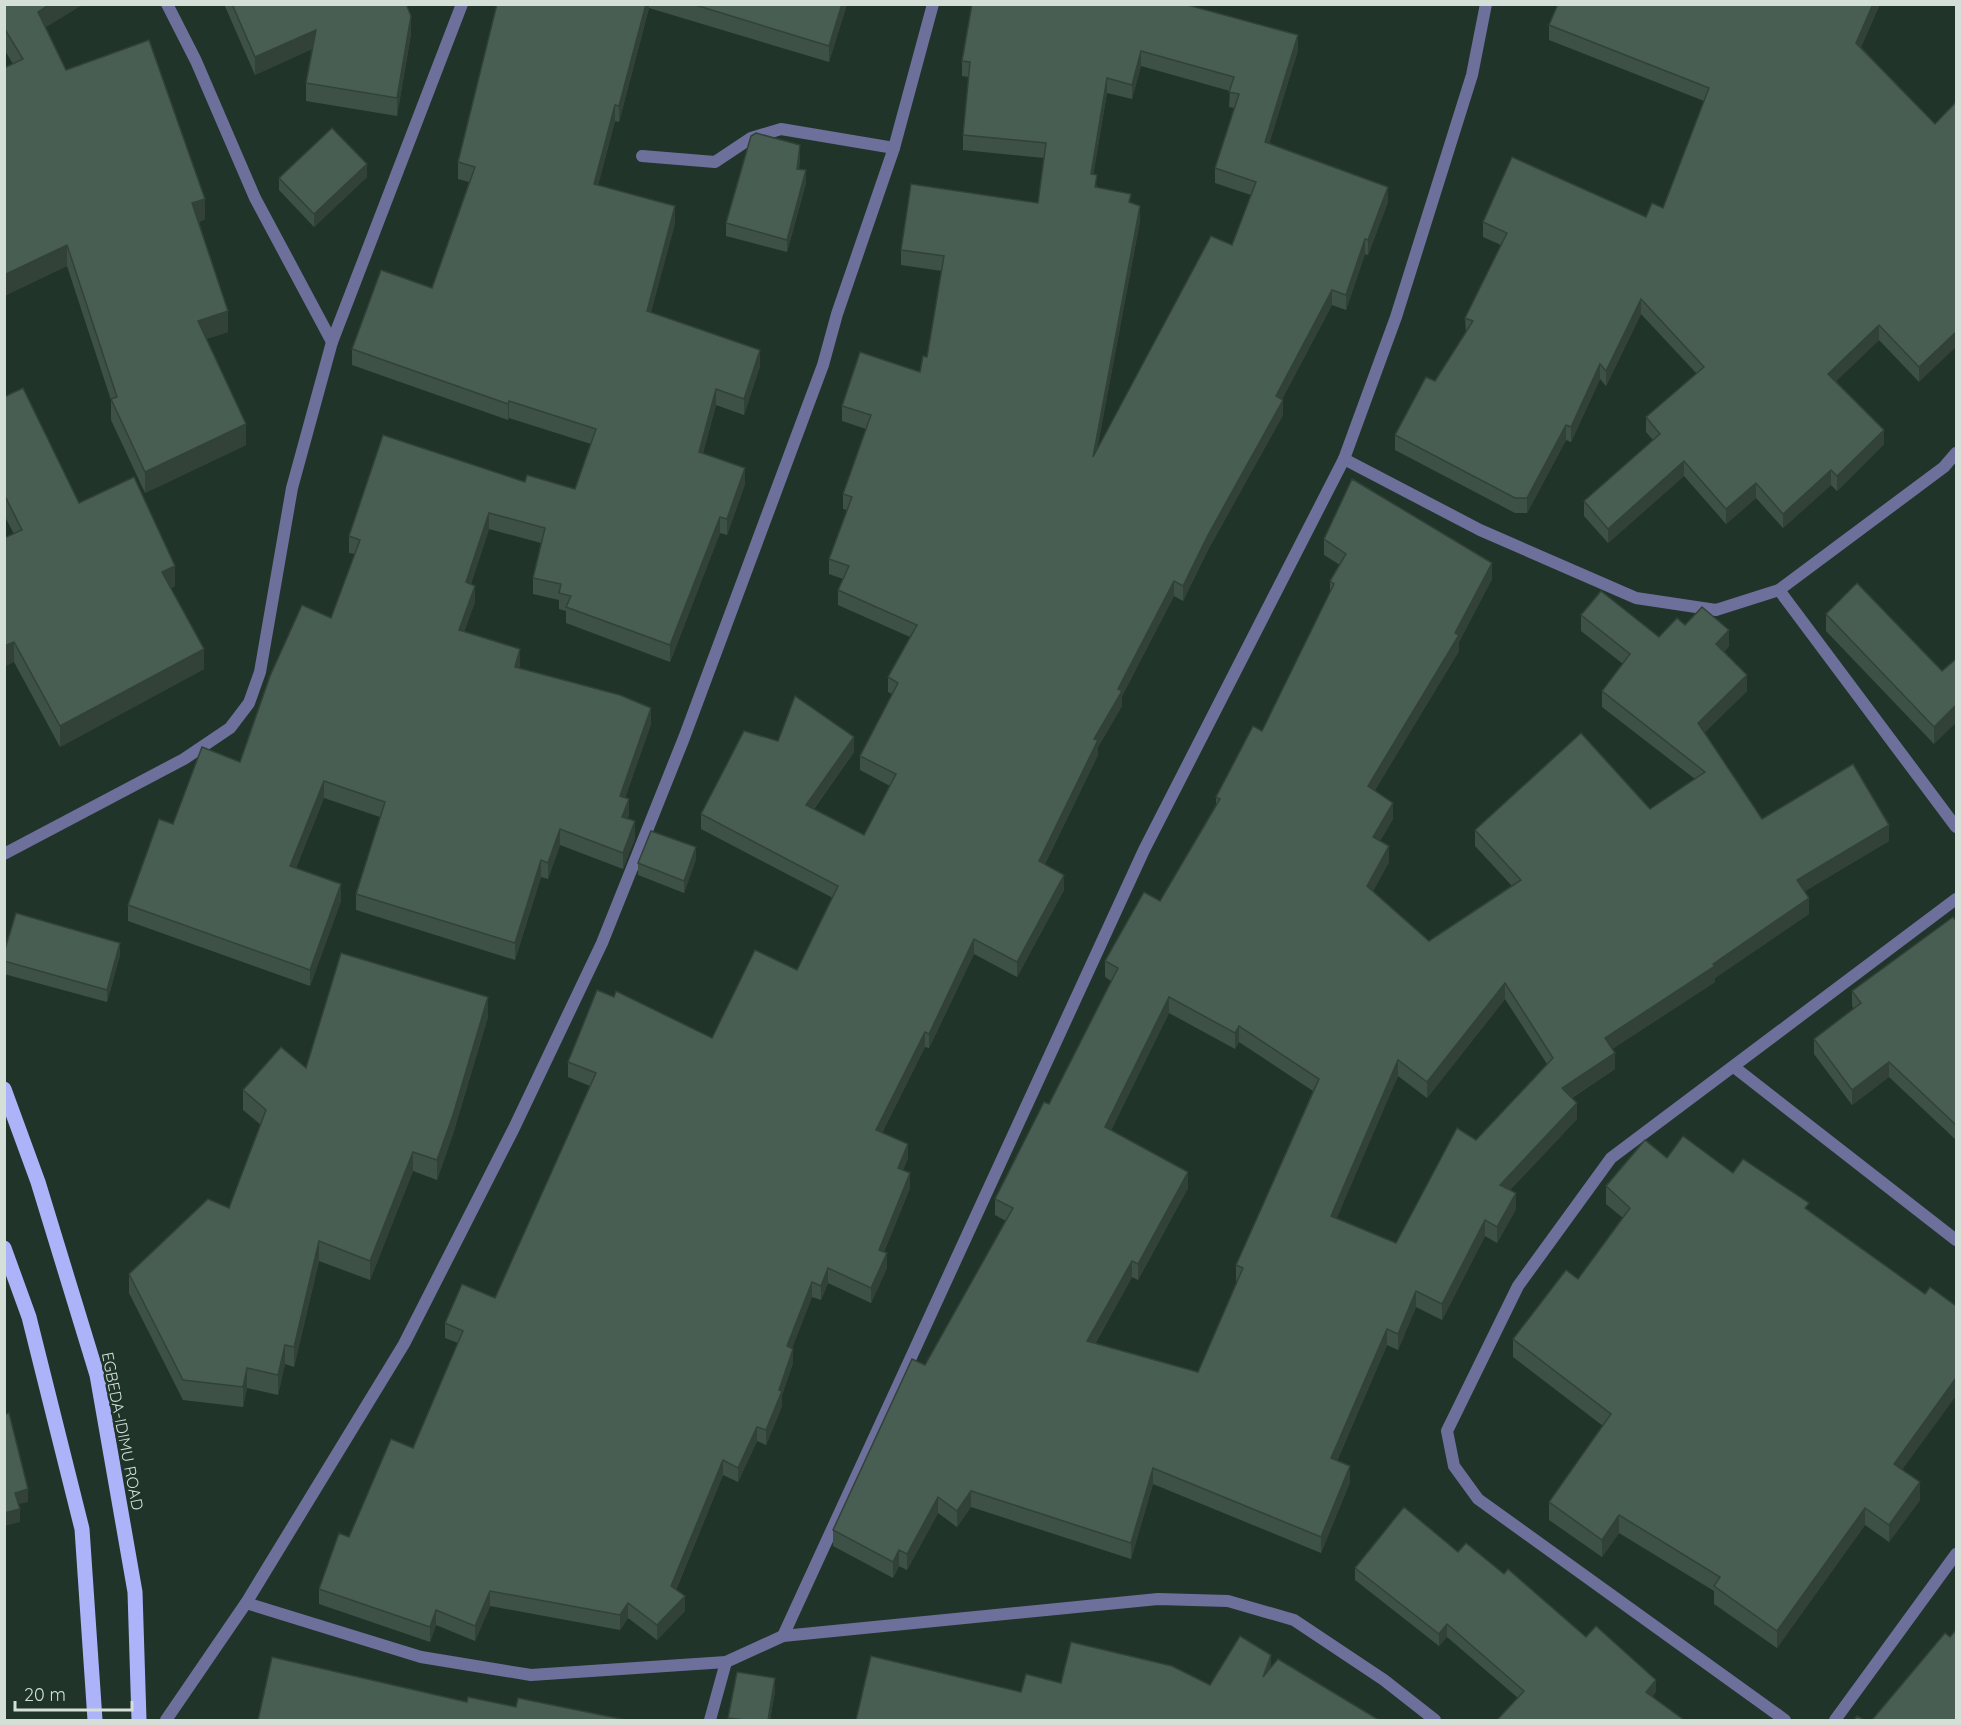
<svg xmlns="http://www.w3.org/2000/svg" width="1961" height="1725" font-family="Quicksand,sans-serif">
<style>
.lines{fill:none;stroke-linecap:round;stroke-linejoin:round}
.street{stroke:#6d709b;stroke-width:12}
.primary{stroke:#adb3f8;stroke-width:15}
.wall{fill:#3e5147;fill-rule:evenodd}
.shaded-wall{fill:#324239}
.building{fill:#485e52;stroke:#324239;stroke-width:1.5;fill-rule:evenodd}
.labels{text-anchor:middle;stroke-width:5;stroke-linejoin:round;paint-order:stroke}
.street-label{font-size:16px;fill:#d3dfd7;stroke:#203429}
</style>
<rect width="100%" height="100%" fill="#203429"/>
<g class="lines">
<!-- street -->
<g class="street">
<path d="M167,4L196,61L255,198L332,342"/>
<path d="M642,156L715,162L751,138L781,129L894,148"/>
<path d="M1344,459L1480,530L1636,598L1716,610L1779,590L1944,467L1956,453"/>
<path d="M1779,590L1956,827"/>
<path d="M4,854L184,759L230,728L249,703L260,672L292,488L332,342L462,4"/>
<path d="M1734,1067L1956,1240"/>
<path d="M246,1603L421,1657L531,1675L726,1662L783,1636L1158,1599L1228,1601L1294,1620L1384,1680L1435,1720"/>
<path d="M783,1636L1144,850L1344,459L1396,317L1472,75L1486,4"/>
<path d="M166,1720L246,1603L404,1344L514,1128L602,943L684,738L823,365L837,314L894,148L933,4"/>
<path d="M710,1720L726,1662"/>
<path d="M1785,1720L1478,1499L1454,1466L1447,1431L1518,1286L1611,1158L1956,899"/>
<path d="M1835,1720L1956,1554"/>
</g>
<!-- primary -->
<g class="primary">
<path d="M4,1089L38,1182L97,1375L135,1592L139,1720"/>
<path d="M4,1248L29,1317L82,1529L95,1720"/>
</g>
</g>
<!-- wall -->
<g class="wall">
<path d="M4,4L46,28L66,70L205,219L199,222L228,332L206,339L246,445L145,493L111,420V400L67,266L4,296V68L13,64L4,49Z"/>
<path d="M224,4H406L411,34L397,116L306,101V83L312,49L255,75Z"/>
<path d="M497,4H847L829,62L649,8L619,122L615,121L598,185L675,223L651,312L760,366L744,415L716,405L703,453L745,484L727,535L720,533L670,662L566,623V611L559,609V600L533,594V578L541,543L489,529L471,584L475,602L464,632L520,665L519,668L651,724L625,798L629,815L627,819L635,838L623,869L560,845L548,879L541,877L515,960L356,910V894L380,817L324,798L296,868L341,901L310,986L128,921V905L173,824L240,762L331,618L355,554L349,553V536L525,482L575,489L591,444L509,418L508,420L352,365V349L432,288L469,182L458,179V162Z"/>
<path d="M972,4L1298,50L1269,144L1388,202L1368,255L1365,254L1346,310L1332,305L1282,399L1283,415L1208,550L1183,601L1174,596L1122,696V706L1098,747V755L1045,864L1064,890L1017,977L974,954L929,1048L925,1047L882,1133L908,1158L903,1170L910,1188L884,1252L887,1268L871,1303L828,1283L821,1300L812,1297L792,1348L793,1363L782,1395V1406L766,1445L757,1441L738,1482L723,1475L676,1590L685,1611L657,1640L628,1618L620,1630L490,1606L475,1641L436,1625L430,1642L319,1604V1589L349,1537L413,1448L458,1343L445,1338V1323L495,1298L590,1086L568,1077V1062L712,1038L797,970L833,898L701,829V814L778,741L854,752L814,809L864,835L890,786L860,770V756L892,694L888,692V677L910,637L838,605V590L843,579L829,574V559L847,510L843,509V494L866,429L842,421V406L920,372L927,357L942,271L901,265V250L1038,203L1044,158L963,150V135L969,77L962,76V61ZM1141,66L1230,91L1229,107L1234,108L1215,168V183L1251,195L1232,245L1097,449L1140,221L1131,203L1097,187L1093,175L1107,93L1132,99Z"/>
<path d="M1558,4H1880L1861,47L1935,124L1919,382L1879,340L1836,381L1884,444L1837,491L1831,485L1783,528L1756,498L1726,524L1684,476L1608,543L1584,516V501L1653,440L1646,432V417L1697,374L1641,314L1606,386L1600,379L1571,442L1566,440L1527,513H1515L1395,450V435L1435,381L1466,333L1465,318L1501,245L1483,237V222L1646,217L1663,208L1704,101L1549,40V25Z"/>
<path d="M800,157L799,169L806,183L787,252L726,236V223Z"/>
<path d="M367,177L314,227L279,190V178Z"/>
<path d="M4,397L79,503L175,586L171,588L204,669L60,747L14,662V534L4,515Z"/>
<path d="M1324,539L1492,579L1459,642V651L1375,790L1393,819L1380,841L1389,862L1373,891L1429,941L1512,886L1475,846V830L1650,809L1695,779L1602,707V691L1623,664L1581,631V615L1659,637L1685,625L1729,646L1724,652L1747,691L1704,733L1762,819L1889,841L1805,891L1809,914L1715,978V982L1612,1049L1615,1069L1572,1098L1577,1119L1510,1190L1516,1209L1497,1243L1485,1236L1442,1320L1416,1307L1398,1350L1387,1345L1337,1461L1350,1482L1321,1553L1153,1484L1131,1559L971,1507L957,1527L938,1513L907,1570L899,1566L893,1578L833,1546V1530L1006,1221L995,1215V1199L1049,1104L1111,981L1105,977V961L1160,901L1216,805V797L1262,731L1330,592V581L1340,565L1324,555ZM1505,999L1547,1064L1476,1140L1396,1243L1336,1218L1398,1076L1427,1098ZM1169,1013L1235,1049L1239,1042L1313,1091L1236,1265V1281L1237,1282L1198,1372L1095,1344L1132,1277L1138,1280L1188,1188L1111,1130Z"/>
<path d="M1826,614L1942,671L1934,744L1826,631Z"/>
<path d="M696,859L684,893L638,875V863Z"/>
<path d="M1956,921V1140L1889,1077L1852,1105L1814,1054V1039L1854,1009L1852,1006V991Z"/>
<path d="M4,953L120,955L107,1002L4,974Z"/>
<path d="M488,1017L453,1134L437,1180L413,1171L370,1280L319,1261L294,1367L285,1364L278,1395L247,1388L243,1407L183,1400L129,1293V1274L229,1208L261,1125L243,1110V1090L306,1068Z"/>
<path d="M1667,1158L1733,1173L1809,1211L1902,1470L1920,1500L1889,1542L1865,1525L1777,1648L1714,1604V1591L1619,1533L1602,1557L1549,1520V1502L1603,1426L1513,1357V1339L1578,1279L1623,1218L1606,1204V1186Z"/>
<path d="M1458,1552L1504,1574L1656,1692L1518,1698L1447,1637L1439,1646L1355,1580V1568Z"/>
<path d="M775,1691L770,1720H728V1718Z"/>
</g>
<!-- shaded-wall -->
<g class="shaded-wall">
<path d="M50,4H84L38,32V12Z"/>
<path d="M646,4H649V8L619,122V106Z"/>
<path d="M842,4H847L829,62V46Z"/>
<path d="M1873,4H1880L1856,58V43Z"/>
<path d="M411,16V34L397,116V98Z"/>
<path d="M316,30V47L255,75V57Z"/>
<path d="M1298,35V50L1265,157V142Z"/>
<path d="M1141,51V66L1132,99V85Z"/>
<path d="M1107,78V93L1091,189V174Z"/>
<path d="M615,105V121L594,201V184Z"/>
<path d="M800,145V157L797,182V169Z"/>
<path d="M367,164V177L314,227V214Z"/>
<path d="M806,170V183L787,252V240Z"/>
<path d="M1388,187V202L1368,255V240Z"/>
<path d="M205,199V219L192,224V203Z"/>
<path d="M675,206V223L647,327V311Z"/>
<path d="M1140,206V221L1093,472V457Z"/>
<path d="M1365,239V254L1346,310V295Z"/>
<path d="M67,245V266L4,296V275Z"/>
<path d="M1332,290V305L1276,411V396Z"/>
<path d="M1641,299V314L1606,386V371Z"/>
<path d="M228,311V332L198,342V321Z"/>
<path d="M1879,325V340L1828,389V374Z"/>
<path d="M1956,332V347L1919,382V367Z"/>
<path d="M760,350V366L744,415V399Z"/>
<path d="M1600,364V379L1571,442V427Z"/>
<path d="M716,389V405L699,468V452Z"/>
<path d="M1283,400V415L1208,550L1183,601V586L1208,535Z"/>
<path d="M509,401V418L508,420V404Z"/>
<path d="M246,424V445L145,493V472Z"/>
<path d="M1566,425V440L1527,513V498Z"/>
<path d="M1884,430V444L1837,491V476Z"/>
<path d="M1684,461V476L1608,543V529Z"/>
<path d="M745,468V484L727,535V519Z"/>
<path d="M1831,470V485L1783,528V514Z"/>
<path d="M1756,483V498L1726,524V509Z"/>
<path d="M489,513V529L466,599V582Z"/>
<path d="M720,517V533L670,662V645Z"/>
<path d="M1492,563V579L1459,642V651L1368,802V786L1455,633Z"/>
<path d="M175,566V586L162,592V572Z"/>
<path d="M1174,581V596L1122,696V706L1098,747V755L1039,876V861L1094,739L1118,689Z"/>
<path d="M475,586V602L459,646V630Z"/>
<path d="M1729,630V646L1716,660V644Z"/>
<path d="M14,642V662L4,667V646Z"/>
<path d="M204,649V669L60,747V726Z"/>
<path d="M520,649V665L515,683V667Z"/>
<path d="M1747,675V691L1698,739V723Z"/>
<path d="M1956,705V723L1934,744V727Z"/>
<path d="M651,708V724L620,812V796Z"/>
<path d="M854,737V752L806,819V805Z"/>
<path d="M324,781V798L290,882V866Z"/>
<path d="M629,799V815L622,833V817Z"/>
<path d="M1393,803V819L1373,853V837Z"/>
<path d="M635,821V838L623,869V853Z"/>
<path d="M1889,825V841L1797,896V880Z"/>
<path d="M560,829V845L548,879V863Z"/>
<path d="M1389,846V862L1367,902V886Z"/>
<path d="M696,847V859L684,893V881Z"/>
<path d="M541,860V877L515,960V943Z"/>
<path d="M1064,875V890L1017,977V962Z"/>
<path d="M341,884V901L310,986V970Z"/>
<path d="M1809,898V914L1715,978V982L1605,1054V1038Z"/>
<path d="M974,939V954L929,1048V1034Z"/>
<path d="M120,943V955L107,1002V990Z"/>
<path d="M1505,983V999L1427,1098V1082Z"/>
<path d="M488,997V1017L453,1134L437,1180V1160Z"/>
<path d="M1169,997V1013L1105,1143V1127Z"/>
<path d="M1239,1026V1042L1235,1049V1033Z"/>
<path d="M925,1032V1047L876,1145V1130Z"/>
<path d="M1615,1053V1069L1562,1104V1088Z"/>
<path d="M1398,1060V1076L1331,1232V1216Z"/>
<path d="M1889,1062V1077L1852,1105V1090Z"/>
<path d="M1577,1103V1119L1500,1200V1185Z"/>
<path d="M908,1144V1158L898,1183V1168Z"/>
<path d="M413,1152V1171L370,1280V1261Z"/>
<path d="M1188,1172V1188L1138,1280V1264Z"/>
<path d="M910,1173V1188L879,1264V1250Z"/>
<path d="M1516,1193V1209L1497,1243V1227Z"/>
<path d="M1485,1220V1236L1442,1320V1304Z"/>
<path d="M319,1241V1261L294,1367V1347Z"/>
<path d="M887,1253V1268L871,1303V1288Z"/>
<path d="M1132,1261V1277L1087,1357V1341Z"/>
<path d="M828,1268V1283L821,1300V1286Z"/>
<path d="M812,1282V1297L787,1361V1346Z"/>
<path d="M1416,1291V1307L1398,1350V1334Z"/>
<path d="M1387,1329V1345L1331,1474V1458Z"/>
<path d="M285,1345V1364L278,1395V1375Z"/>
<path d="M793,1349V1363L782,1395V1406L766,1445V1430Z"/>
<path d="M247,1368V1388L243,1407V1387Z"/>
<path d="M1956,1378V1396L1894,1481V1464Z"/>
<path d="M757,1427V1441L738,1482V1468Z"/>
<path d="M723,1460V1475L671,1601V1586Z"/>
<path d="M1350,1466V1482L1321,1553V1537Z"/>
<path d="M1153,1468V1484L1131,1559V1543Z"/>
<path d="M1920,1482V1500L1889,1542V1525Z"/>
<path d="M28,1489V1502L15,1505V1493Z"/>
<path d="M971,1491V1507L957,1527V1511Z"/>
<path d="M938,1497V1513L907,1570V1554Z"/>
<path d="M1865,1508V1525L1777,1648V1631Z"/>
<path d="M20,1509V1522L4,1526V1513Z"/>
<path d="M1619,1515V1533L1602,1557V1540Z"/>
<path d="M899,1550V1566L893,1578V1562Z"/>
<path d="M490,1591V1606L475,1641V1626Z"/>
<path d="M685,1596V1611L657,1640V1625Z"/>
<path d="M628,1603V1618L620,1630V1615Z"/>
<path d="M436,1610V1625L430,1642V1627Z"/>
<path d="M1447,1624V1637L1439,1646V1634Z"/>
<path d="M1271,1655V1673L1263,1677Z"/>
<path d="M775,1678V1691L770,1720H768Z"/>
<path d="M1656,1680V1692L1646,1705V1692Z"/>
</g>
<!-- building -->
<g class="building">
<path d="M4,4H50L38,12L66,70L149,40L205,199L192,203L228,311L198,321L246,424L145,472L111,399L117,397L67,245L4,275V68L23,59L4,28Z"/>
<path d="M232,4H406L411,16L397,98L306,83L316,30L255,57Z"/>
<path d="M497,4H646L619,106L615,105L594,184L675,206L647,311L760,350L744,399L716,389L699,452L745,468L727,519L720,517L670,645L566,607L571,596L559,593L561,584L533,578L545,528L489,513L466,582L475,586L459,630L520,649L515,667L620,695L651,708L620,796L629,799L622,817L635,821L623,853L560,829L548,863L541,860L515,943L356,894L385,802L324,781L290,866L341,884L310,970L128,905L159,819L173,824L202,747L240,762L270,676L302,605L331,618L360,540L349,536L383,435L525,482L527,475L575,489L596,429L509,401L508,404L352,349L381,270L432,288L475,167L458,162Z"/>
<path d="M692,4H842L829,46Z"/>
<path d="M972,4H1184L1298,35L1265,142L1388,187L1368,240L1365,239L1346,295L1332,290L1276,396L1283,400L1208,535L1183,586L1174,581L1118,689L1122,691L1094,739L1098,740L1039,861L1064,875L1017,962L974,939L929,1034L925,1032L876,1130L908,1144L898,1168L910,1173L879,1250L887,1253L871,1288L828,1268L821,1286L812,1282L787,1346L793,1349L779,1390L782,1391L766,1430L757,1427L738,1468L723,1460L671,1586L685,1596L657,1625L628,1603L620,1615L490,1591L475,1626L436,1610L430,1627L319,1589L339,1533L349,1537L391,1439L413,1448L463,1331L445,1323L462,1284L495,1298L596,1073L568,1062L597,990L614,997L616,991L712,1038L755,950L797,970L838,886L701,814L744,731L778,741L795,696L854,737L806,805L864,835L896,774L860,756L898,683L888,677L917,625L838,590L849,566L829,559L852,497L843,494L871,415L842,406L860,352L920,372L923,356L927,357L944,256L901,250L911,184L1038,203L1046,143L963,135L970,62L962,61ZM1141,51L1234,77L1229,92L1239,94L1215,168L1256,182L1232,245L1211,236L1093,457L1140,206L1129,202L1131,194L1095,187L1097,175L1091,174L1107,78L1132,85Z"/>
<path d="M1558,4H1873L1856,43L1935,124L1956,102V332L1919,367L1879,325L1828,374L1884,430L1837,476L1831,470L1783,514L1756,483L1726,509L1684,461L1608,529L1584,501L1660,434L1646,417L1704,367L1641,299L1606,371L1600,364L1571,427L1566,425L1527,498H1515L1395,435L1426,377L1435,381L1473,321L1465,318L1507,233L1483,222L1512,157L1646,217L1652,203L1663,208L1709,88L1549,25Z"/>
<path d="M332,128L367,164L314,214L279,178Z"/>
<path d="M756,133L800,145L797,169L806,170L787,240L726,223L751,136Z"/>
<path d="M23,388L79,503L134,477L175,566L162,572L204,649L60,726L14,642L4,646V538L22,530L4,494V397Z"/>
<path d="M1352,479L1492,563L1455,633L1459,635L1368,786L1393,803L1373,837L1389,846L1367,886L1429,941L1521,880L1475,830L1581,733L1650,809L1705,772L1602,691L1630,654L1581,615L1601,591L1659,637L1677,618L1685,625L1702,607L1729,630L1716,644L1747,675L1698,723L1762,819L1853,764L1889,825L1797,880L1809,898L1713,964L1715,966L1605,1038L1615,1053L1562,1088L1577,1103L1500,1185L1516,1193L1497,1227L1485,1220L1442,1304L1416,1291L1398,1334L1387,1329L1331,1458L1350,1466L1321,1537L1153,1468L1131,1543L971,1491L957,1511L938,1497L907,1554L899,1550L893,1562L833,1530L912,1359L925,1365L1013,1208L995,1199L1044,1102L1049,1104L1118,968L1105,961L1144,892L1160,901L1220,799L1216,797L1253,726L1262,731L1334,584L1330,581L1346,554L1324,539ZM1505,983L1553,1058L1476,1140L1457,1128L1396,1243L1331,1216L1398,1060L1427,1082ZM1169,997L1235,1033L1239,1026L1319,1079L1236,1265L1243,1268L1198,1372L1087,1341L1132,1261L1138,1264L1188,1172L1105,1127Z"/>
<path d="M1857,583L1942,671L1956,659V705L1934,727L1826,614Z"/>
<path d="M651,831L696,847L684,881L638,863Z"/>
<path d="M16,913L120,943L107,990L4,961V953Z"/>
<path d="M1953,917L1956,921V1125L1889,1062L1852,1090L1814,1039L1861,1003L1852,991Z"/>
<path d="M341,953L488,997L453,1115L437,1160L413,1152L370,1261L319,1241L294,1347L285,1345L278,1375L247,1368L243,1387L183,1380L129,1274L208,1199L229,1208L266,1110L243,1090L281,1047L306,1068Z"/>
<path d="M1683,1136L1733,1173L1743,1159L1809,1203L1805,1208L1925,1294L1930,1287L1956,1306V1378L1894,1464L1920,1482L1889,1525L1865,1508L1777,1631L1714,1586L1720,1577L1619,1515L1602,1540L1549,1502L1611,1414L1513,1339L1566,1270L1578,1279L1630,1208L1606,1186L1645,1140L1667,1158Z"/>
<path d="M9,1413L28,1489L15,1493L20,1509L4,1513V1415Z"/>
<path d="M1404,1507L1458,1552L1466,1543L1504,1574L1508,1569L1586,1637L1596,1626L1656,1680L1646,1692L1684,1720H1497L1524,1691L1447,1624L1439,1634L1355,1568Z"/>
<path d="M1956,1630V1720H1872L1945,1633L1950,1637Z"/>
<path d="M1240,1636L1271,1655L1263,1677L1278,1659L1379,1720H856L871,1656L1021,1692L1026,1674L1061,1683L1071,1642L1172,1666L1210,1685Z"/>
<path d="M272,1657L467,1702L468,1697L516,1707L518,1698L626,1720H258Z"/>
<path d="M737,1672L775,1678L768,1720H745L728,1718Z"/>
<path d="M1857,1716L1864,1720H1854Z"/>
</g>
<g class="labels">
<!-- street labels -->
<g class="street-label">
<text transform="translate(123 1431) rotate(79)" y="6">EGBEDA-IDIMU ROAD</text>
</g>
</g>
<!-- border -->
<rect width="1961" height="1725" fill="none" stroke="#d3dfd7" stroke-width="12"/>
<!-- scale -->
<path d="M15 1701v9h117v-9" fill="none" stroke="#d3dfd7" stroke-width="3"/>
<text x="24" y="1701" font-size="18" fill="#d3dfd7" stroke="#203429" stroke-width="4.5" paint-order="stroke">20 m</text>
</svg>
